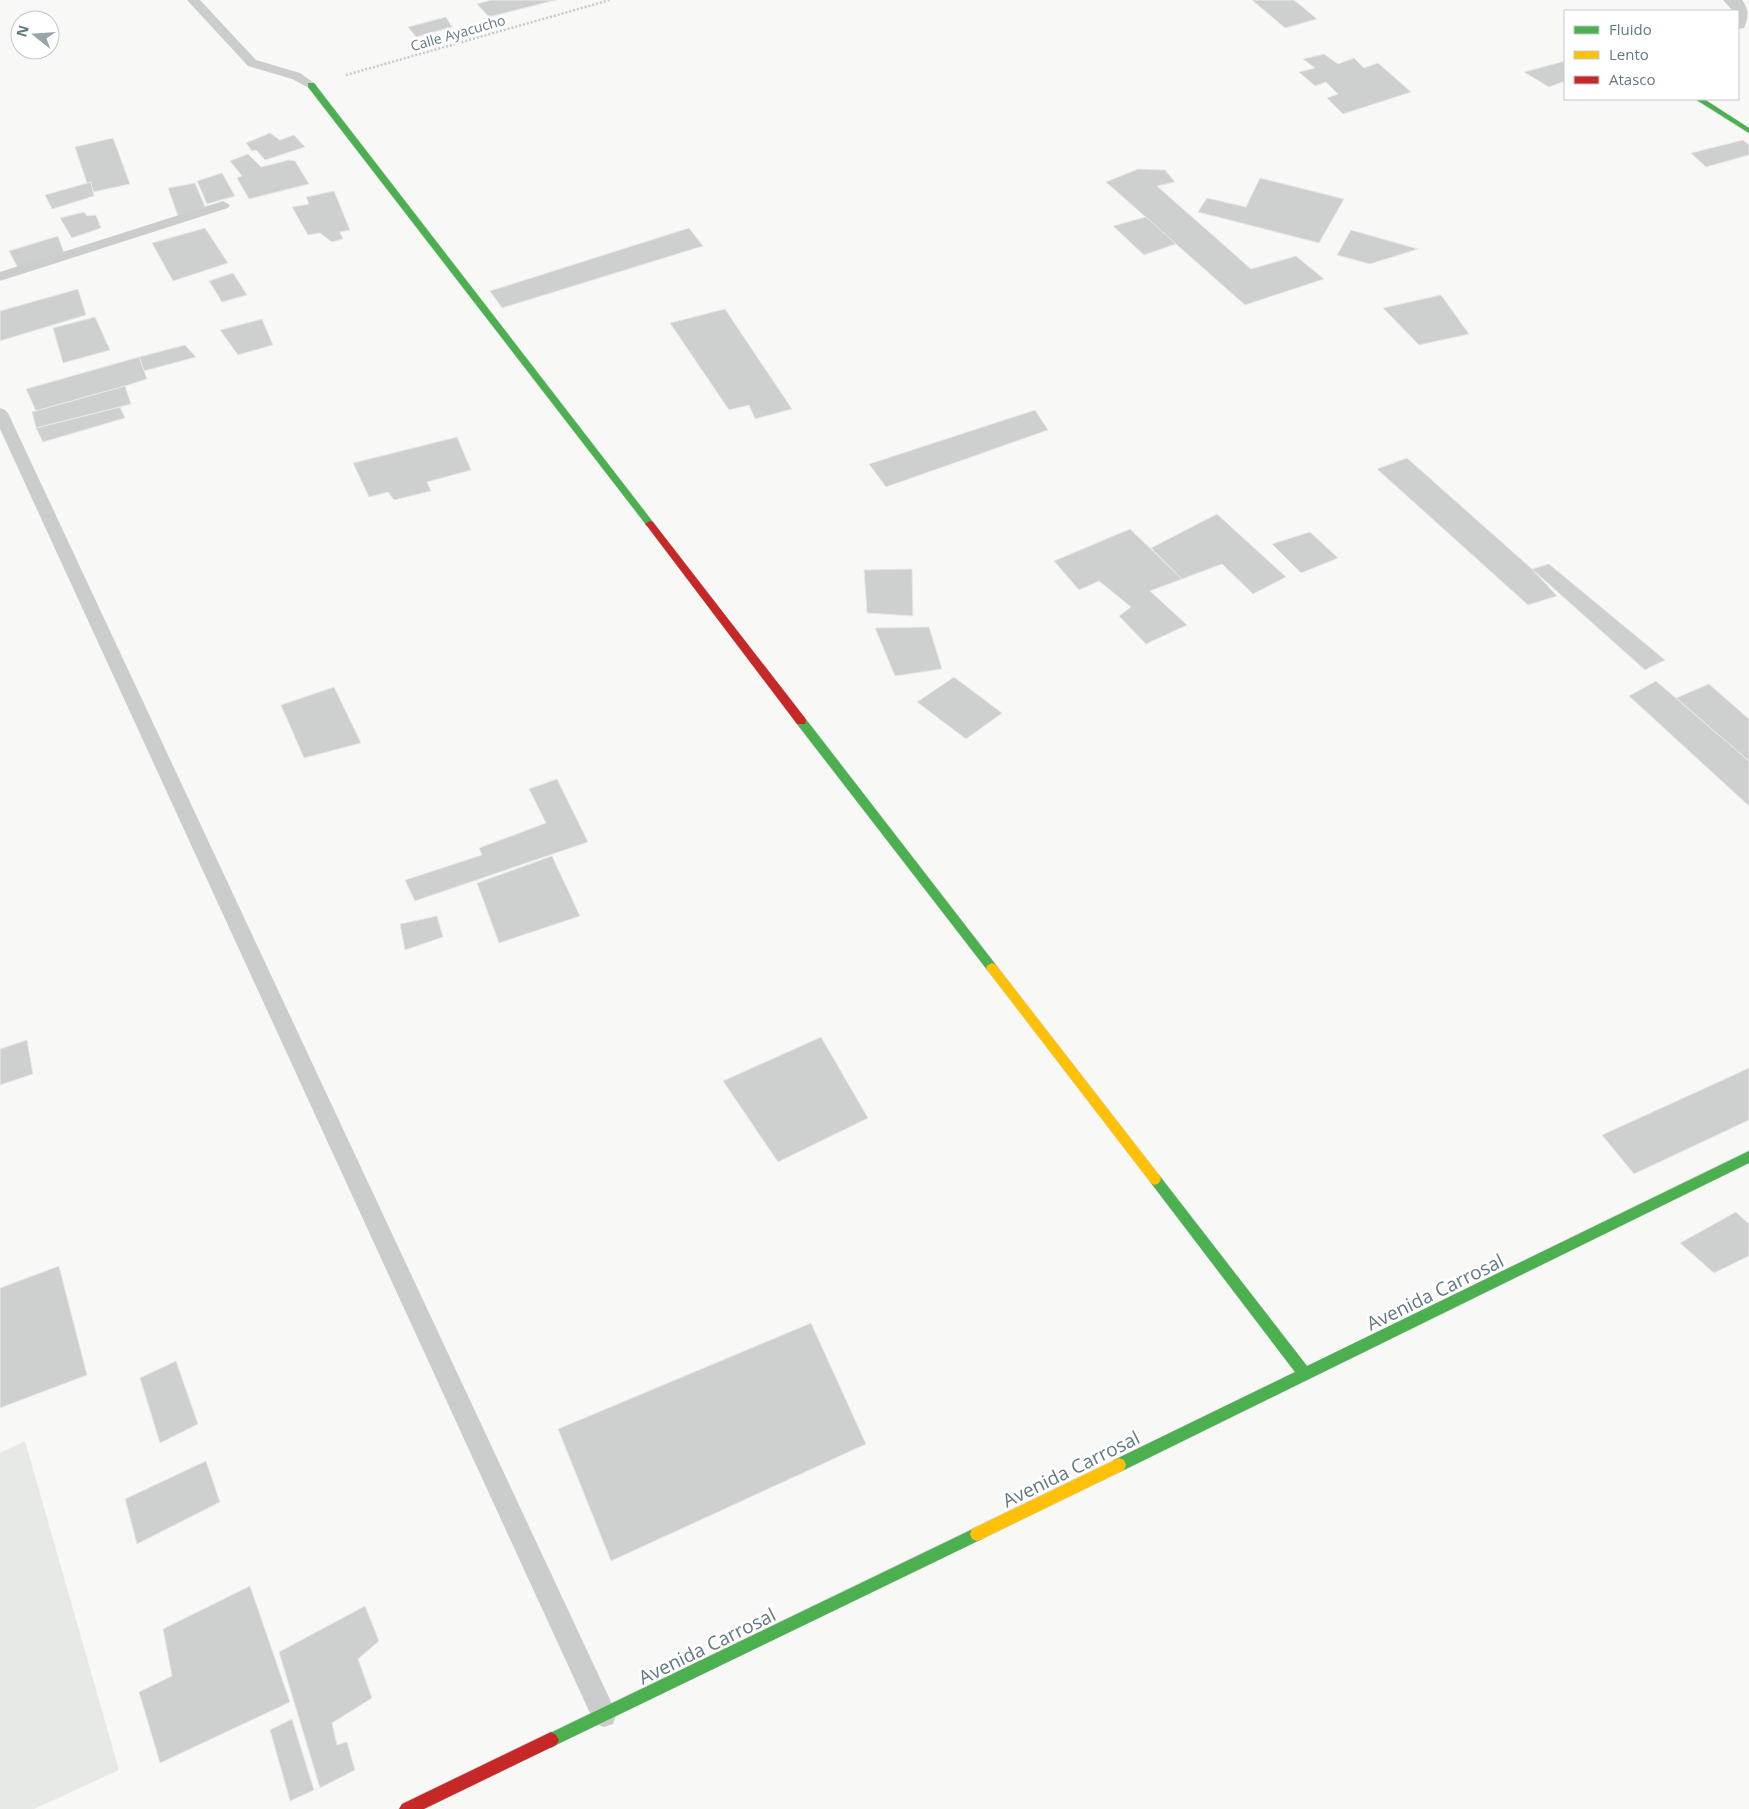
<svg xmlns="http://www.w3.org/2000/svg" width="1749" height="1809" font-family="'Open Sans',sans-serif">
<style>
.green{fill:#e7eae4}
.building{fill:#ced0d0;stroke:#e8e8e6}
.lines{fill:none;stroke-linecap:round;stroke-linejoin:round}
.fast-casing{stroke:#d4d5d5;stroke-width:1}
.slow-casing{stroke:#d4d5d5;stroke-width:1}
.jam-casing{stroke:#d4d5d5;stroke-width:1}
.path{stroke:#c9cacb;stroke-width:2.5;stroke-dasharray:2 2;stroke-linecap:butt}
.lane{fill:#cbcdcd;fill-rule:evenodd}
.street{fill:#cbcdcd;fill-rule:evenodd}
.fast{fill:#4caf50;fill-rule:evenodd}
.slow{fill:#ffc107;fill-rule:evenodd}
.jam{fill:#c62828;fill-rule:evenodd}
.labels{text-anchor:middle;stroke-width:5;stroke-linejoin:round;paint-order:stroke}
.far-street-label{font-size:14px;fill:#637982;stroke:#fff}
.near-street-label{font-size:19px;fill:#637982;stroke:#fff}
</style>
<rect width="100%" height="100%" fill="#f8f8f7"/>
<!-- green -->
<path class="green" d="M25,1441L119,1770L34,1809H0V1453Z"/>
<!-- building -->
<g class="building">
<path d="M491,0H556L489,17L477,4Z"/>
<path d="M1252,0H1294L1317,19L1285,28Z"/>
<path d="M446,17L452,27L416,37L408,27Z"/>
<path d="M1324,54L1338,64L1354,58L1364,68L1378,63L1411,92L1343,114L1327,98L1338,94L1326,82L1315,86L1299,72L1315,68L1303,59Z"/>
<path d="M1565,61V81L1549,87L1524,72Z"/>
<path d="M270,133L280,140L294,135L305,147L265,160L256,150L252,151L246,143Z"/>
<path d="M113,138L130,184L93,192L91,182L87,183L75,147Z"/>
<path d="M1743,140L1749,145V155L1706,167L1691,153Z"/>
<path d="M248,154L261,167L289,160L295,161L309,184L249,199L237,178L242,176L230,161Z"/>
<path d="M1138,169L1165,170L1175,182L1157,186L1251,269L1296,256L1324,279L1245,305L1106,182Z"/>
<path d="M222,173L235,196L207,204L197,181Z"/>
<path d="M1260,178L1344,199L1319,243L1198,212L1207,198L1246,207Z"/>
<path d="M91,182L94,196L52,209L45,195Z"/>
<path d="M195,183L206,209L178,216L168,188Z"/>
<path d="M334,191L350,230L340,232L343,239L332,242L320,233L308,235L292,207L309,204L306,197Z"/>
<path d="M84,212L87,216L96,215L101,228L72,238L60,218Z"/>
<path d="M1146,217L1176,244L1144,255L1113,226Z"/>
<path d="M205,228L228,263L173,281L152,243Z"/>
<path d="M689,228L703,246L502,308L490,291Z"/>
<path d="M1351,230L1418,249L1370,264L1337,255Z"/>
<path d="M58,236L64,253L18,268L9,251Z"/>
<path d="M233,273L247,295L222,302L209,281Z"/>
<path d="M78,289L86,315L0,341V311Z"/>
<path d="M1441,295L1469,334L1419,345L1383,308Z"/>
<path d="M725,309L792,409L755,419L749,405L729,410L670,323Z"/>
<path d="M95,317L110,350L63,363L53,328Z"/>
<path d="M262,319L273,345L238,355L220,330Z"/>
<path d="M185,345L196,357L144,371L139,357Z"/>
<path d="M139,357L147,379L125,386L36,411L26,389Z"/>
<path d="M125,386L131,404L36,428L32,412Z"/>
<path d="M120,407L125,418L43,442L36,428Z"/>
<path d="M1035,410L1048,430L886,487L869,464Z"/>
<path d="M457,437L471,470L427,482L431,491L394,500L388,492L369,497L353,463Z"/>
<path d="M1407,458L1532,569L1557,596L1528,605L1377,469Z"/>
<path d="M1217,514L1286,577L1253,594L1222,564L1182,579L1151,548Z"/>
<path d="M1130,529L1182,579L1150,591L1187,625L1146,644L1119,616L1131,607L1099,581L1079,590L1054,561Z"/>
<path d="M1310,532L1338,558L1301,573L1272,544Z"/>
<path d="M1549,564L1665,660L1645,670L1532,569Z"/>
<path d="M912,569L913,616L867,613L864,570Z"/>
<path d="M929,627L942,669L895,676L875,628Z"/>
<path d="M954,677L1002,713L966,739L917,702Z"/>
<path d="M1656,681L1749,761V806L1629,696Z"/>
<path d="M1709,684L1749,719V761L1676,698Z"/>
<path d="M334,687L361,743L304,758L281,705Z"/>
<path d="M557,779L588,842L415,901L405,880L482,855L479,848L546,823L529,789Z"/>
<path d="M552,856L580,916L499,943L477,883Z"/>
<path d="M437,916L443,937L405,950L400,924Z"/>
<path d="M821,1037L868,1118L778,1162L723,1081Z"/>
<path d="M27,1040L33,1074L0,1085V1049Z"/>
<path d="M1749,1068V1120L1634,1174L1602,1135Z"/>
<path d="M1736,1212L1749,1224V1256L1714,1273L1680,1243Z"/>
<path d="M59,1266L87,1375L0,1408V1288Z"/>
<path d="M811,1323L866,1444L611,1561L558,1429Z"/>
<path d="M176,1361L198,1424L160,1443L140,1378Z"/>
<path d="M206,1461L220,1502L137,1544L125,1499Z"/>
<path d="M250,1586L290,1702L160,1763L139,1692L172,1676L163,1629Z"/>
<path d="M365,1606L379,1641L358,1659L372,1698L332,1723L337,1745L347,1742L355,1770L320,1788L279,1652Z"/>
<path d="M292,1719L314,1790L290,1801L270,1730Z"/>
</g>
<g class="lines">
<!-- fast casing -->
<g class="fast-casing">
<g id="fast">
<path d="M308,83H314L653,522V526H647L308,87Z"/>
<path d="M1695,99H1704L1749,128V133Z"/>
<path d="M801,717L805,718L996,965L998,968L996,971H988L797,724L796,721L797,718Z"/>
<path d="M1749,1151V1163L1124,1470L1119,1472L1114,1470L1112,1465L1114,1460L1295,1372L1151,1183L1149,1179L1151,1175L1155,1173L1159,1175L1307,1366Z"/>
<path d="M977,1527L982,1529L984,1534L982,1539L556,1745L551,1748L546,1745L543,1740L546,1735Z"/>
</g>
</g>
<!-- slow casing -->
<g class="slow-casing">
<g id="slow">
<path d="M992,963L996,965L1159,1175L1161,1179L1159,1183L1155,1185L1151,1183L988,971L986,968L988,965Z"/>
<path d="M1119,1458L1124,1460L1126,1465L1124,1470L982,1539L977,1541L972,1539L970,1534L972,1529Z"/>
</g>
</g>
<!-- jam casing -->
<g class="jam-casing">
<g id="jam">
<path d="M650,521L653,522L805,718L806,721L805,724H797L647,526L645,524Z"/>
<path d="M551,1732L556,1735L559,1740L556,1745L424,1809H399L402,1804Z"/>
</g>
</g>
<!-- path -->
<path class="path" d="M346,75L610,0"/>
<!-- lane -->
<g class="lane">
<path d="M187,0H200L256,60L300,73L317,85L311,89L292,79L248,66Z"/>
<path d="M223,201L230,205L228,208L0,281V272Z"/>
<path d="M0,408L5,410L8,413L613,1706L616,1715L613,1724L604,1727L595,1724L0,429Z"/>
</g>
<!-- street -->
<path class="street" d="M1723,0H1742C1749,9 1749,17 1744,28L1738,29V11H1733Z"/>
<!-- fast -->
<use href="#fast" class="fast"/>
<!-- slow -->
<use href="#slow" class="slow"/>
<!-- jam -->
<use href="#jam" class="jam"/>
</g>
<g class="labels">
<!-- far-street labels -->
<g class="far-street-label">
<text transform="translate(458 33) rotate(-16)" y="5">Calle Ayacucho</text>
</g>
<!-- near-street labels -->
<g class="near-street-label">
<text transform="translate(1435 1292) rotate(-26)" y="7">Avenida Carrosal</text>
<text transform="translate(1071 1469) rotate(-26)" y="7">Avenida Carrosal</text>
<text transform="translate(707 1646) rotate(-26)" y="7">Avenida Carrosal</text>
</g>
</g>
<!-- legend -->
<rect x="1564" y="10" width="175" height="90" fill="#ffffff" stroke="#c1c9cd"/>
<rect x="1574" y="26" width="25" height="8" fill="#4caf50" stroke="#c1c9cd"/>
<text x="1609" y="35" font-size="15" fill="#637982">Fluido</text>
<rect x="1574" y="51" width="25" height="8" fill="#ffc107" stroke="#c1c9cd"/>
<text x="1609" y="60" font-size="15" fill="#637982">Lento</text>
<rect x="1574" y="76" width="25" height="8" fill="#c62828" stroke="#c1c9cd"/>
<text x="1609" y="85" font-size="15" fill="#637982">Atasco</text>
<!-- north arrow -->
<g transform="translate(35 35) rotate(287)"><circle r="24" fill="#ffffff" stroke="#c1c9cd"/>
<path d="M0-4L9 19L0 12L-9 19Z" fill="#97a5ab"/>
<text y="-8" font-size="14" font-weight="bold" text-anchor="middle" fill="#637982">N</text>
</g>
</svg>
